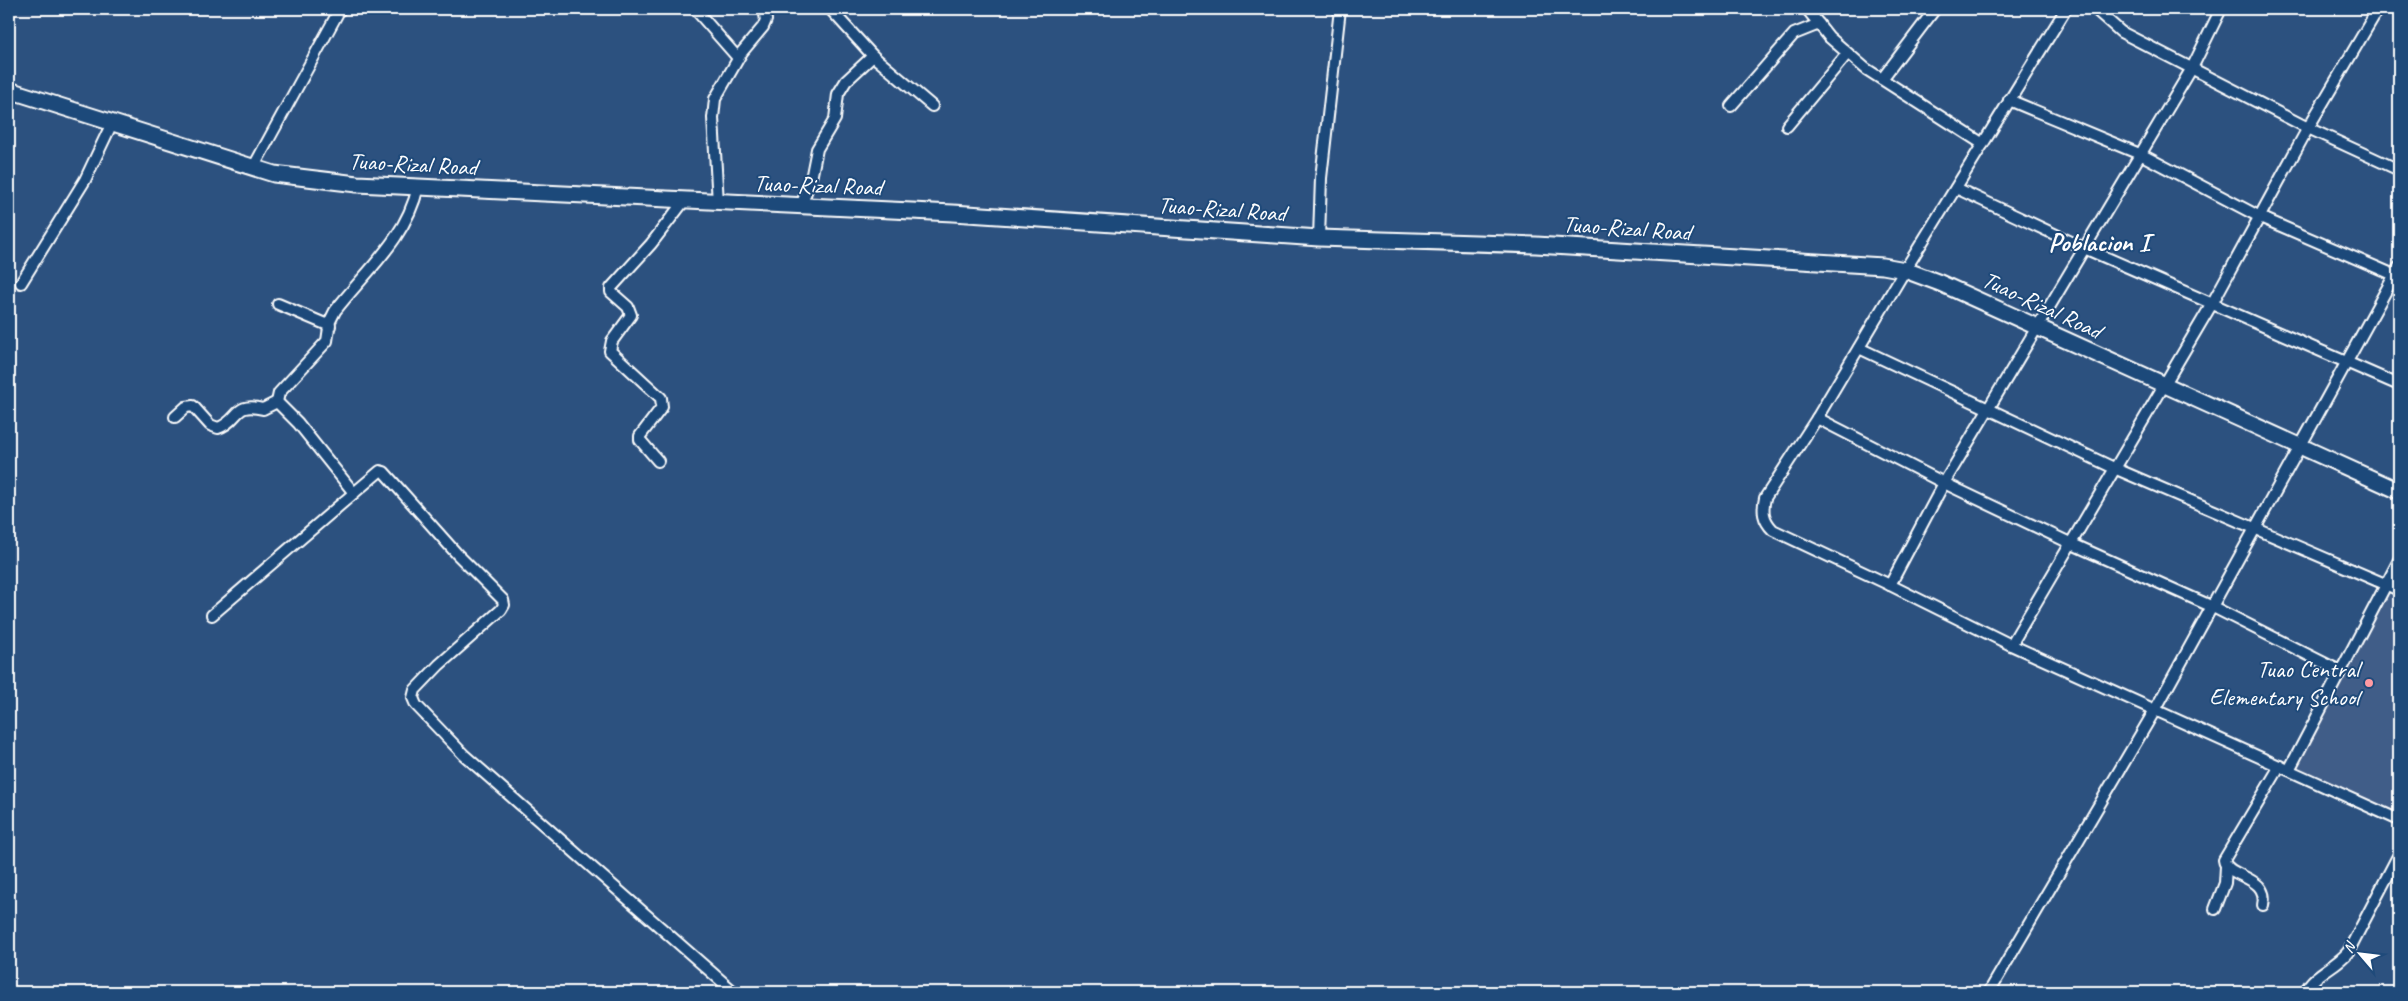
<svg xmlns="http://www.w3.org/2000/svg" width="2408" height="1001" font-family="Caveat,sans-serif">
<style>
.built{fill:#405d88}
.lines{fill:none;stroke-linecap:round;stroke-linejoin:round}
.street-casing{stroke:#fff;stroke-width:14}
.secondary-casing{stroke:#fff;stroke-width:19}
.street{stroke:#1f4a7a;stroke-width:10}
.secondary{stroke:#1f4a7a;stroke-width:15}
.poi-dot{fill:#ff9aa2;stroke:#1f4a7a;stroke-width:2}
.labels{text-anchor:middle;stroke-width:4;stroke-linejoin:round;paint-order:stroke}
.street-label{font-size:24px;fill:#fff;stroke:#1f4a7a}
.poi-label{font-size:24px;fill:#fff;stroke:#1f4a7a;text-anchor:end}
.quarter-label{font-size:26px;font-weight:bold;fill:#fff;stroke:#1f4a7a}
</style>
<rect width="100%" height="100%" fill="#2c517f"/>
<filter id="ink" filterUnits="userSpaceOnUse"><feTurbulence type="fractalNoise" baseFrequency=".02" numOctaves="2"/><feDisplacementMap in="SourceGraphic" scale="10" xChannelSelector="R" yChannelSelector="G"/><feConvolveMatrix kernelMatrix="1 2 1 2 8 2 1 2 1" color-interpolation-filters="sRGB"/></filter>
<g filter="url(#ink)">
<!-- built -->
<path class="built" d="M2387,593L2399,599V815L2293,766Z"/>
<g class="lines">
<!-- street casing -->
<g class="street-casing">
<g id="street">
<path d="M695,9L738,58"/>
<path d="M1807,9L1829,37L1866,69L1983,144"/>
<path d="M2066,9L1905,270L1817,418L1765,498C1762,511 1763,520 1773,530L1890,585L2011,645L2399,820"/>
<path d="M2095,9L2121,32L2308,128L2399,170"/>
<path d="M832,11L873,56L932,106"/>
<path d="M1882,79L1935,9"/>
<path d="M2009,100L2142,155L2260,217L2399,277"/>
<path d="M1731,106L1794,34L1819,24"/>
<path d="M1787,126L1847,54"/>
<path d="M253,168L340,9"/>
<path d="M418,187C406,239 366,271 335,311L330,321L327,341L279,393L277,402L298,423L354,493L380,471L384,472L457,554L503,600L504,605L501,610L439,665L415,690L413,698L416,705L464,755L734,992"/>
<path d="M1956,188L2084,248L2399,385"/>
<path d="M718,203L713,118L715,99L742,52L763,27L766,20L764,9"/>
<path d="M801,207L812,174L817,149L835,119L838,94L846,81L873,56"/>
<path d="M1319,238L1321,178L1340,9"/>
<path d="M21,283L85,180L112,123"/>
<path d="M278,304L330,326"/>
<path d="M1859,348L2114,468L2399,590"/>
<path d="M175,417L186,407L193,406L210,425L218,428C240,421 233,401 263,409L277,402"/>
<path d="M1817,418L1944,483L2070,543L2213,607L2340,671"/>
<path d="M658,461L640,440V436L662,407L661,398L610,351L612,341L631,315L628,307L611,292V288L651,244L684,201"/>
<path d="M1890,585L1944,483L2192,68L2221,9"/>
<path d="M212,615L354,493"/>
<path d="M2011,645L2213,302L2308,128L2378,9"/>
<path d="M2289,770L2399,560"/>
<path d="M2263,905C2270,875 2226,878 2224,860L2280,766"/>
<path d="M2215,909L2225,883L2226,866"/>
<path d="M1989,992L2155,710L2399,267"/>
<path d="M2305,992C2315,972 2335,968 2348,952L2399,854"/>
</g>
</g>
<!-- secondary casing -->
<g class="secondary-casing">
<path id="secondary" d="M9,90L274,174L357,184L953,213L1319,238L1536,245L1883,266L1905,270L1940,283L2399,491"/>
</g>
<!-- street -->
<use href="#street" class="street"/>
<!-- secondary -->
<use href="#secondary" class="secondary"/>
</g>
</g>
<!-- markers -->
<circle class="poi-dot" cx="2369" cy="683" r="5"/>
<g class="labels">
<!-- street labels -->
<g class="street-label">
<text transform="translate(413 164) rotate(3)" y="8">Tuao-Rizal Road</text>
<text transform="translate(818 185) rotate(2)" y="8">Tuao-Rizal Road</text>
<text transform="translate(1222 209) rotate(4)" y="8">Tuao-Rizal Road</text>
<text transform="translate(1627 228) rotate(4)" y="8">Tuao-Rizal Road</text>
<text transform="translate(2042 305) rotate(25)" y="8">Tuao-Rizal Road</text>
</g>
<!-- poi labels -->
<g class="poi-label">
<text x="2359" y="677">Tuao Central<tspan x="2359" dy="28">Elementary School</tspan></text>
</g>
<!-- quarter labels -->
<g class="quarter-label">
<text x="2099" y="251">Poblacion I</text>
</g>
</g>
<!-- margin -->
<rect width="2408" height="1001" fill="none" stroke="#1f4a7a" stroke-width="30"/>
<rect x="15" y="15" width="2378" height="971" fill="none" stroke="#fff" stroke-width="2" filter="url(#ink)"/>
<!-- north arrow -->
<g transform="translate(2360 954) rotate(298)" stroke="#1f4a7a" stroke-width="4" paint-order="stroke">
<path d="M0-4L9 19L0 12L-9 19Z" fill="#ffffff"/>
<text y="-8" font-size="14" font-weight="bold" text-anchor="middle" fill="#ffffff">N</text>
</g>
</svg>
